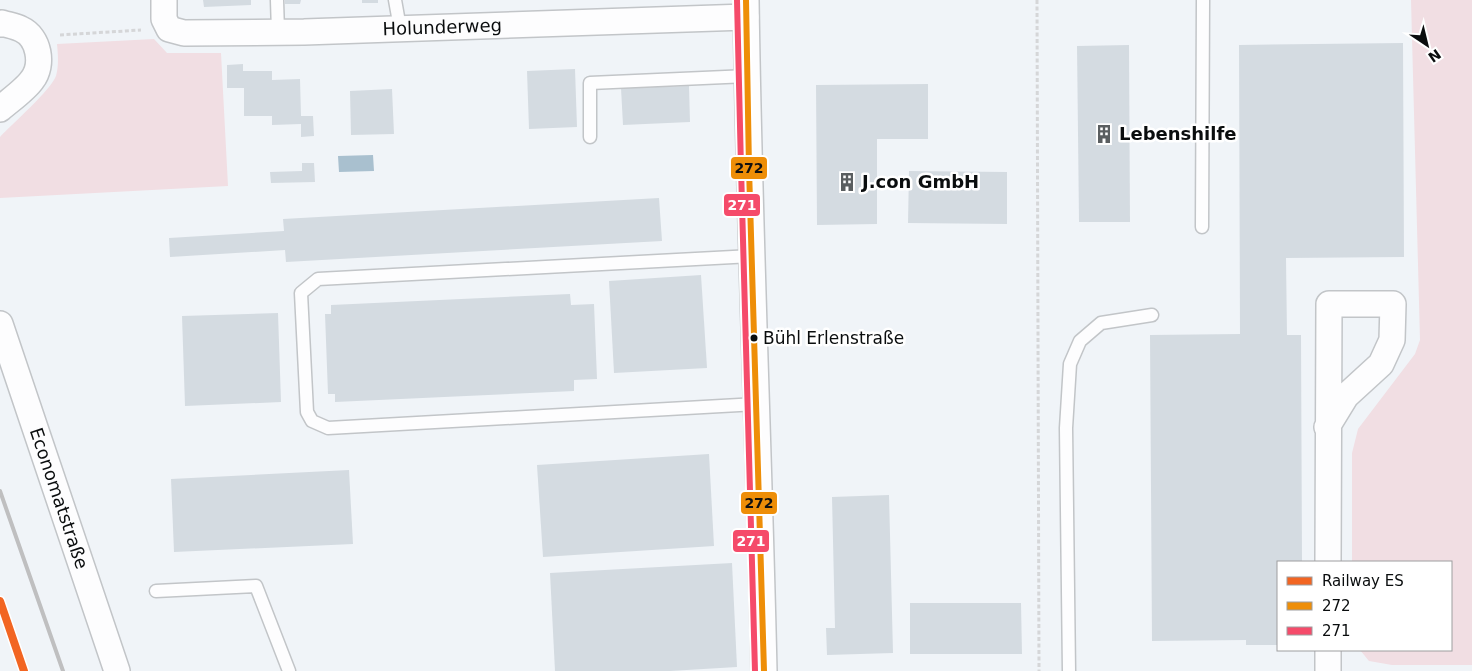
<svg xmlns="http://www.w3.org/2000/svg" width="1472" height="671" font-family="'DejaVu Sans',sans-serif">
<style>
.green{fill:#f1dee3}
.water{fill:#a9c0cf}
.building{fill:#d4dbe1}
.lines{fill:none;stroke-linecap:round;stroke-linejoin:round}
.lane-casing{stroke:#c2c5c8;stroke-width:15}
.street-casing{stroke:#c2c5c8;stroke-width:28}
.path{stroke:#d5d6d8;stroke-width:3;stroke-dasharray:4 2.5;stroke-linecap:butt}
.lane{stroke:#fdfdfe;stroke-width:12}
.street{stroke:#fdfdfe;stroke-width:25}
.rail{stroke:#bfbfc0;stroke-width:4}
.bus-1-casing{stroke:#fff;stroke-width:10}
.bus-2-casing{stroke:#fff;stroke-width:10}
.bus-1{stroke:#ee8e08;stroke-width:6}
.bus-2{stroke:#f54b6a;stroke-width:6}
.rail-1-casing{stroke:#fff;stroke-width:11}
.rail-1{stroke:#f26522;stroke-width:8}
.bus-dot{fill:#0a0d0e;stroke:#fff;stroke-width:2}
.labels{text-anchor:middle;stroke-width:5;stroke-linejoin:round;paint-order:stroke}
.bus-label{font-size:17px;fill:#0a0d0e;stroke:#fff;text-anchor:start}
.street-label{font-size:18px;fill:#0a0d0e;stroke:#fff}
.poi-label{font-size:18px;font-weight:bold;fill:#0a0d0e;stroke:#fff;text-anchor:start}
.line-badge{stroke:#fff;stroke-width:2}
.badge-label{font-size:14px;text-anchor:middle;font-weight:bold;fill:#fff}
.pale-badge-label{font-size:14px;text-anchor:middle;font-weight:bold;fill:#111}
</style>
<rect width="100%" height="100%" fill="#f0f4f8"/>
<!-- green -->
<g class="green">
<path d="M1411,0H1472V665H1392L1369,661L1360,650H1451V562H1352V453L1358,429L1415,354L1420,340Z"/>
<path d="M154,39L167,53H221L228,186L0,198V137C12,124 51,90 56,76C59,65 58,55 57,44Z"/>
</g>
<!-- water -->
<path class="water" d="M373,155L374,171L339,172L338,156Z"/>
<!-- building -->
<g class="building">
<path d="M203,0H251V5L204,7Z"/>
<path d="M285,0H301L300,4H285Z"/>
<rect x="362" y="0" width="16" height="3"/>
<path d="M1403,43L1404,257L1286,258L1287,335H1301L1302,562H1278V645H1246V640L1152,641L1150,335L1240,334L1239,45Z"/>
<path d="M1129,45L1130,222H1079L1077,46Z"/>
<path d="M243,64V71H272V80L300,79L301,116H313L314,136L301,137V124L272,125V116H244V88H227V65Z"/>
<path d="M575,69L577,127L529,129L527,71Z"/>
<path d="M928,84V139H877V224L817,225L816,85Z"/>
<path d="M689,86L690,122L623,125L621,88Z"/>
<path d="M392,89L394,134L351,135L350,91Z"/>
<path d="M302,163H314L315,182L271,183L270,172L302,171Z"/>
<path d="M909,171L1007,172V224L908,223Z"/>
<path d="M659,198L662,241L286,262L285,250L170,257L169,238L284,231L283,219Z"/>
<path d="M701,275L707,368L614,373L609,281Z"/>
<path d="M570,294L571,305L594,304L597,379L574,380V391L335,402V394H328L325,314H331V305Z"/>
<path d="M278,313L281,402L185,406L182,316Z"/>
<path d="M709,454L714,546L543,557L537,465Z"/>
<path d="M349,470L353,544L174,552L171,479Z"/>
<path d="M889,495L893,653L827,655L826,628H835L832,497Z"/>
<path d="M732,563L737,667L670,671H555L550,573Z"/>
<path d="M910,603H1021L1022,654H910Z"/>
</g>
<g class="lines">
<!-- lane casing -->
<g class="lane-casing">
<g id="lane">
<path d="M277,0L278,32"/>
<path d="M395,0L400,28"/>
<path d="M590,137V83L748,76"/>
<path d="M1202,227L1203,0"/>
<path d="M752,256L318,279L301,293L307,412L312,421L328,428L757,404"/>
<path d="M156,591L256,586L289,671"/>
<path d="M1069,671L1066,428L1070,364L1080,341L1101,323L1152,315"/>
</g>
</g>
<!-- street casing -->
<g class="street-casing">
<g id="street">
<path id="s1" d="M164,0V19L169,29L184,33L304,32L746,17"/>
<path d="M746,0C749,224 759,447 764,671"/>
<path d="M0,24L2,23C8,25 15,26 21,29C39,37 44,65 32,80C25,90 9,101 0,109"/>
<path id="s2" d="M0,324L117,671"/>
<path d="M1327,427L1346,396L1381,364L1392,340L1393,304H1329L1328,562"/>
<path d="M1328,671V650"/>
</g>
</g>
<!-- path -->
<g class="path">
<path d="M1037,0L1039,671"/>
<path d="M60,35L141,30"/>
</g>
<!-- lane -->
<use href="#lane" class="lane"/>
<!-- street -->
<use href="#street" class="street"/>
<!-- rail -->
<path class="rail" d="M0,491L63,671"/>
<!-- bus-1 casing -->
<g class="bus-1-casing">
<path id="bus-1" d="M746,0L749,168L764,671"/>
</g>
<!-- bus-2 casing -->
<g class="bus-2-casing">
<path id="bus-2" d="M737,0L741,168L755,671"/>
</g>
<!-- bus-1 -->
<use href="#bus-1" class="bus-1"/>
<!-- bus-2 -->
<use href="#bus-2" class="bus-2"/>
<!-- rail-1 casing -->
<g class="rail-1-casing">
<path id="rail-1" d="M0,601L24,671"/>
</g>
<!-- rail-1 -->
<use href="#rail-1" class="rail-1"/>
</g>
<!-- icons -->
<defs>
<g id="building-bare" transform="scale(1.5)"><path d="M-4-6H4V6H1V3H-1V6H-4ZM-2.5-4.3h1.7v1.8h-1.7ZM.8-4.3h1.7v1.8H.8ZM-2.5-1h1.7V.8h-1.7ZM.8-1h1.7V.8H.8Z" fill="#5a5e60" stroke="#fff" stroke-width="2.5" paint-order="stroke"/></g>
</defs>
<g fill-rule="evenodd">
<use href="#building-bare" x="1104" y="134"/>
<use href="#building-bare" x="847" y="182"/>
</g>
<!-- markers -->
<circle class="bus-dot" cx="754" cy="338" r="4.5"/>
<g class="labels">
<!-- bus labels -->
<g class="bus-label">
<text x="763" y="344">Bühl Erlenstraße</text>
</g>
<!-- street labels -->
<g class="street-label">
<text dy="6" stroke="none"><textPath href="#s1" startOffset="304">Holunderweg</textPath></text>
<text dy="6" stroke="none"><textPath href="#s2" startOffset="184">Economatstraße</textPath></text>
</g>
<!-- poi labels -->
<g class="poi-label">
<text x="1119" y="140">Lebenshilfe</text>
<text x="862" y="188">J.con GmbH</text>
</g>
</g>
<g class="line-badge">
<rect x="730" y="156" width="38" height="24" rx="5" fill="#ee8e08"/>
<rect x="723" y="193" width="38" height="24" rx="5" fill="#f54b6a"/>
<rect x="740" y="491" width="38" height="24" rx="5" fill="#ee8e08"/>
<rect x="732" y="529" width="38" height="24" rx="5" fill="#f54b6a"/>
</g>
<g class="badge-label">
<text x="742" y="210">271</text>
<text x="751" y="546">271</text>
</g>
<g class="pale-badge-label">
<text x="749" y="173">272</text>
<text x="759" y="508">272</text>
</g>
<!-- legend -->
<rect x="1277" y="561" width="175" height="90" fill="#ffffff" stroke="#9d9e9f"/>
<rect x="1287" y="577" width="25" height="8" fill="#f26522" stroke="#9d9e9f"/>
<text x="1322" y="586" font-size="15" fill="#0a0d0e">Railway ES</text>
<rect x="1287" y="602" width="25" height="8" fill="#ee8e08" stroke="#9d9e9f"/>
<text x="1322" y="611" font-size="15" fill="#0a0d0e">272</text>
<rect x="1287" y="627" width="25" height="8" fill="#f54b6a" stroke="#9d9e9f"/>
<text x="1322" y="636" font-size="15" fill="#0a0d0e">271</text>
<!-- north arrow -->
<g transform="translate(1427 45) rotate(145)" stroke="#ffffff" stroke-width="4" paint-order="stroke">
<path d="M0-4L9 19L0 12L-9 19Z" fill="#0a0d0e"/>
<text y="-8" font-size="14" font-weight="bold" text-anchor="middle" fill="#0a0d0e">N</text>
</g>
</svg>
